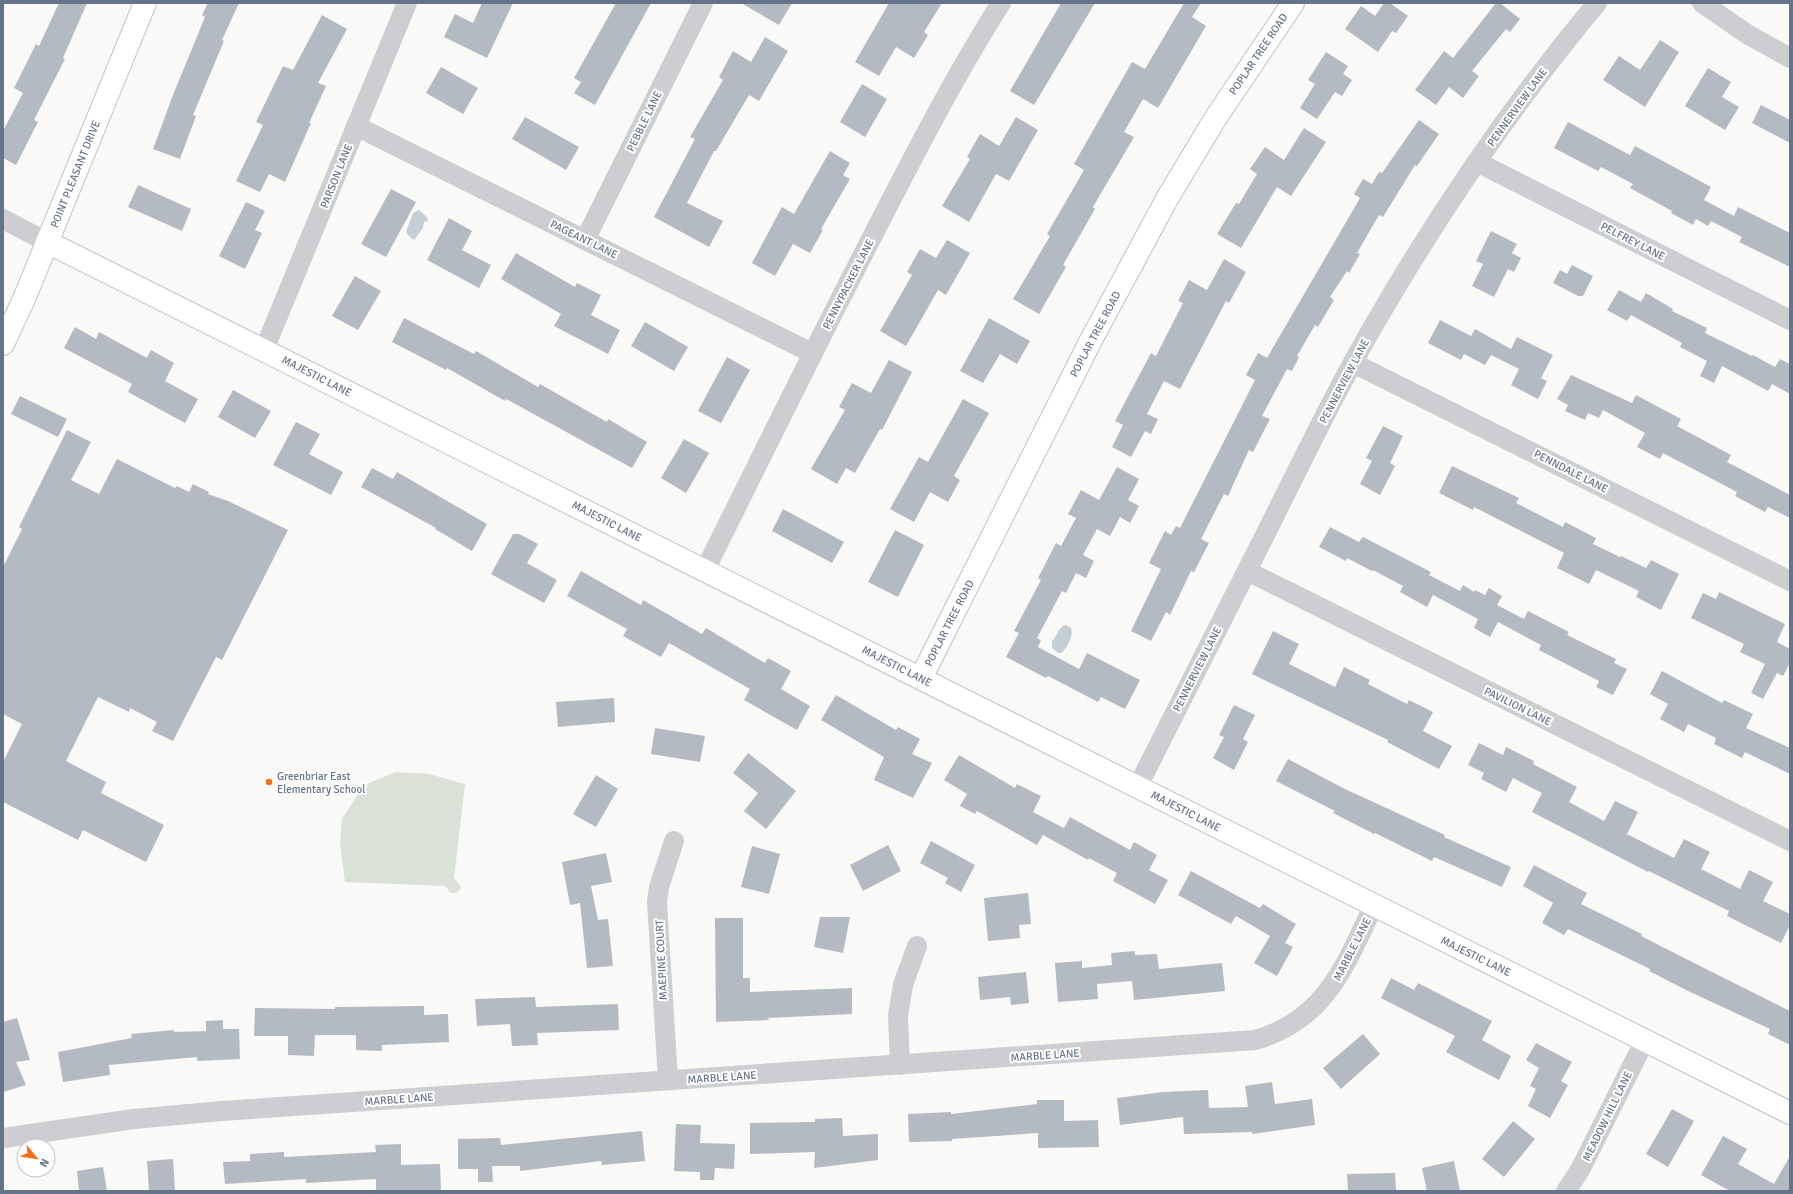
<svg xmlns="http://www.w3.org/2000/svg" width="1793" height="1194" font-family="Signika,sans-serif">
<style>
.green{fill:#dae2d7}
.water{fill:#c5ced5}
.building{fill:#b4bac2}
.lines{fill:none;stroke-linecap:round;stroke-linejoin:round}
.secondary-casing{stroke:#bdc1c7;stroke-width:24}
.street{stroke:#ccced2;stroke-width:20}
.secondary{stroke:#fff;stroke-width:22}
.poi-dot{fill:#f5701b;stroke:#fff;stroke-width:1.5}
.labels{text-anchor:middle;stroke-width:4;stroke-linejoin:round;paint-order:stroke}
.street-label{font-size:11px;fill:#65748b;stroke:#fff}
.poi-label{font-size:11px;fill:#65748b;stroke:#fff;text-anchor:start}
</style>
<rect width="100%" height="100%" fill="#f9f9f7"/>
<!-- green -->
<path class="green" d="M396,772L429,774L465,784L454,878L461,887C459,892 457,893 451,893L445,886L345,882L340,843L342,819L359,793L369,783Z"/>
<!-- water -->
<g class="water">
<path d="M419,210L427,217L428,221L424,222L423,228L414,240L409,236L406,232L413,213Z"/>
<path d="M1066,625L1071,628C1074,635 1067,649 1061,653H1058L1052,648V641C1058,636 1057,627 1066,625Z"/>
</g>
<!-- building -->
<g class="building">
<path d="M59,3H87L63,58L65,59L34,120L38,122L16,165L3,158V131L23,93L14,88L36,44L39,46Z"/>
<path d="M208,3H239L222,40L224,41L193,115L196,116L180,159L153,149L173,95L205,17L202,15Z"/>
<path d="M482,3H513L487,58L444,37L455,14L473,23Z"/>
<path d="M616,3H651L595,105L574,93L581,82L574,78Z"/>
<path d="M741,3H792L779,25Z"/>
<path d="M889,3H942L924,32L928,35L914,58L896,47L879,76L855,62Z"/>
<path d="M1061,3H1095L1034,105L1010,91Z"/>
<path d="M1184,3H1201L1192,17L1206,26L1158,108L1143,99L1124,132L1134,137L1093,207L1095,209L1063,265L1066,267L1039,314L1013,299L1050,236L1047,234L1084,170L1074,164L1132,62L1145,69Z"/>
<path d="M1384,3H1390L1408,16L1396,33L1392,31L1378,52L1345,29L1361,6L1375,16Z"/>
<path d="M1496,3H1500L1520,19L1510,32L1506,29L1472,71L1479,76L1463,98L1449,87L1436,105L1415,90L1444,51L1453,58Z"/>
<path d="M322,15L347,29L318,83L326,86L309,123H311L285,182L269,174L260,192L236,181L263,125L256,122L283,66L293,70Z"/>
<path d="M765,37L788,51L759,101L749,95L716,151H714L687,203L723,221L709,247L654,217L695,139L690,137L723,80L719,77L733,51L751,62Z"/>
<path d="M1660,40L1679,52L1645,107L1603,80L1619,56L1640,70Z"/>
<path d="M1326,52L1348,66L1343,74L1352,80L1342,96L1335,92L1317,119L1300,108L1315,84L1308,80Z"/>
<path d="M441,67L478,88L463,114L426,93Z"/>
<path d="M1708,68L1731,82L1722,97L1739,107L1725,130L1685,106Z"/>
<path d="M862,84L887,99L865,137L840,122Z"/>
<path d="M1761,105L1790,120V143L1752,123Z"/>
<path d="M525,117L579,147L566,170L512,139Z"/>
<path d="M1016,117L1038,130L1009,181L996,174L969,222L942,206L970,159L967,157L980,134L999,146Z"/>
<path d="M1419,120L1439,134L1417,166L1415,165L1383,217L1379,215L1357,253L1360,254L1349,273L1347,271L1330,297L1334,300L1318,327L1315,325L1297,356L1299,357L1292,371L1287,369L1262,416L1270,419L1253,452L1249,450L1228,496L1224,494L1201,539L1209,543L1194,572L1191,571L1170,615L1166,612L1151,641L1131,631L1161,569L1149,563L1165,531L1171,535L1176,526L1180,528L1255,380L1246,375L1258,353L1267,358L1360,198L1354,194L1363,179L1372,184L1379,172L1382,173Z"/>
<path d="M1568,122L1630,155L1635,146L1711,187L1704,200L1734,216L1738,207L1790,233V267L1739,242L1742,237L1711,221L1708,226L1696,219L1693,225L1671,213L1672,211L1630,188L1633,184L1601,167L1598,171L1554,148Z"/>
<path d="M1304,128L1326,142L1291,196L1277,187L1241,248L1217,234L1236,203L1239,204L1257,174L1250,169L1265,147L1284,160Z"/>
<path d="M830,151L850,163L843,175L850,179L821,229L823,230L810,253L793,244L775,276L752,263L782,207L794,214Z"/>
<path d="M138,185L191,209L182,231L128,207Z"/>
<path d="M391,189L416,202L386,257L361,244Z"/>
<path d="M246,202L265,211L255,230L262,233L245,269L219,256Z"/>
<path d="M449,218L472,231L462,250L491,265L479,288L427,260Z"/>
<path d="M1491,231L1517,244L1512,253L1521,258L1514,272L1508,269L1494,297L1472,286L1483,264L1476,261Z"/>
<path d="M947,240L970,253L946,295L938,290L906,346L880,331L912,275L907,272L920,249L936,258Z"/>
<path d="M516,253L575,287L577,283L601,295L591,315L620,330L608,354L554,326L561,314L501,279Z"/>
<path d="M1224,259L1246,272L1229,303L1226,301L1180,389L1164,381L1147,414L1158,419L1151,434L1145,431L1131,457L1112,447L1123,425L1115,421L1151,353L1156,356L1183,303L1178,301L1189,280L1207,290Z"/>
<path d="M1572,265L1593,276L1583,296H1578L1553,283L1560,270L1567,274Z"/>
<path d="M355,276L381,291L358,330L332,316Z"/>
<path d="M1619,290L1641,302L1646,293L1673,309L1672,311L1707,328L1705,333L1752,356L1753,355L1775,367L1780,359L1790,364V394L1772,384L1768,391L1722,366L1714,383L1700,376L1707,361L1680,347L1682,343L1631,315L1627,321L1607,310Z"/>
<path d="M404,318L474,354L476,351L538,387L540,384L607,422L608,419L647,442L632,468L506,399L505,401L447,368L446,370L392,342Z"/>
<path d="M989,318L1030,341L1017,364L1000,354L983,383L960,371Z"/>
<path d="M1440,320L1471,336L1475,329L1511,349L1517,337L1553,355L1541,378L1547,381L1538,399L1511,385L1519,369L1491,355L1485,365L1464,354L1461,360L1428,343Z"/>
<path d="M645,322L688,347L674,371L631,346Z"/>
<path d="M75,327L96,339L99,332L147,358L151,350L174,363L165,381L198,399L185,423L128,392L132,384L64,348Z"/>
<path d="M727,357L750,370L721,423L698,411Z"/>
<path d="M889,360L912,372L882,430L880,429L855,473L846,468L837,484L811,469L845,410L839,407L852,383L871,393Z"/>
<path d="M1571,375L1632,403L1636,395L1681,419L1677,426L1731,455L1727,462L1790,495V518L1768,507L1765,512L1735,496L1737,492L1663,453L1660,459L1637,447L1645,433L1603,410L1599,418L1588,413L1585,420L1565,411L1568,405L1557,399Z"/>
<path d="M233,390L271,411L255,438L218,417Z"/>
<path d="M20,396L67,419L58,437L11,414Z"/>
<path d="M963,399L989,413L954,476L960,480L948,502L930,492L914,522L890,509L919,457L928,462Z"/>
<path d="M296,422L320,434L309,454L343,472L331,495L273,465Z"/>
<path d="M1383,426L1403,436L1390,463L1395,466L1380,495L1360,484L1372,461L1366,458Z"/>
<path d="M67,430L91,442L71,480L99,494L117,459L175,488L177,486L189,492L193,484L209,492L208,494L228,501L288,530L222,660L216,657L173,741L152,731L157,722L130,708L129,712L98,697L66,761L106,782L101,793L164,825L146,862L83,830L78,840L3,802V762L22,724L3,714V567L22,529L19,527Z"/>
<path d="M684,439L709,453L686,493L661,478Z"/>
<path d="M1452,466L1519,498L1516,503L1563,527L1565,522L1596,538L1593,544L1620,557L1621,556L1646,568L1651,560L1679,574L1661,610L1636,597L1639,591L1596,570L1589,584L1557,568L1564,553L1474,507L1473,510L1439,493Z"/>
<path d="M1117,467L1139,479L1128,500L1139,506L1130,523L1120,517L1110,536L1097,529L1083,555L1094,561L1086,578L1076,573L1066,593L1062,591L1037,638L1041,640L1038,647L1079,669L1087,653L1140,680L1125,709L1101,697L1098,702L1048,676L1046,678L1006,657L1019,633L1014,631L1041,580L1038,578L1056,543L1061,546L1076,518L1068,514L1081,490L1099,500Z"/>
<path d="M372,468L393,479L397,472L487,524L472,551L435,529L436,528L361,487Z"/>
<path d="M783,509L844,542L832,563L772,531Z"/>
<path d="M1330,527L1359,542L1363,537L1431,572L1429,575L1460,591L1463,585L1474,592L1475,590L1485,595L1489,588L1502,596L1497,605L1524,619L1528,611L1569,632L1567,635L1616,659L1614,663L1627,669L1613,695L1596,687L1599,681L1539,650L1541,645L1498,622L1490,637L1474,628L1478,619L1433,595L1427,607L1400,592L1403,586L1373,570L1372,571L1347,558L1346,561L1319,547Z"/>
<path d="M895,530L924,545L898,597L868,582Z"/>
<path d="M513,534H519L538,544L527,563L557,580L544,603L491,574Z"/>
<path d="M581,571L641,605L643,600L702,634L706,628L765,663L768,658L791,671L781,689L810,706L797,730L744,700L750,689L669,643L661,657L623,636L627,629L567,596Z"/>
<path d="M1719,592L1785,624L1777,642L1790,649V663L1783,676L1777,673L1763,699L1751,693L1765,664L1740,652L1744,644L1691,618L1703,593L1716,599Z"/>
<path d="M1273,631L1299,644L1289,664L1335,687L1344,667L1370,680L1368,684L1407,704L1409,700L1433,712L1423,731L1452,746L1439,769L1387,742L1388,740L1252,674Z"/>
<path d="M1662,671L1722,703L1724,700L1753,714L1746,728L1790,748V774L1745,752L1742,758L1714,744L1716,738L1688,724L1684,732L1660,719L1668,704L1650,694Z"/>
<path d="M836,695L896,730L898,727L920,739L912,754L932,763L913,798L874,780L884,757L821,720Z"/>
<path d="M614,698L615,722L558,727L556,702Z"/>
<path d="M1234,705L1255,715L1243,739L1248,742L1234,770L1213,758L1224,737L1219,735Z"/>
<path d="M655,728L705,736L700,762L651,754Z"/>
<path d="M1479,743L1503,755L1506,747L1534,761L1533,764L1577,787L1569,802L1604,821L1615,801L1638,812L1627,834L1674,858L1684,839L1710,852L1701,869L1740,889L1749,870L1773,882L1763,901L1790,914V925L1781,943L1727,916L1729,911L1649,871L1648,872L1532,812L1542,793L1513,778L1506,792L1481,779L1484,773L1468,765Z"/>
<path d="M748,753L796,791L766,829L744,811L758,793L733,773Z"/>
<path d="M959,755L1015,788L1017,784L1041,796L1033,812L1064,828L1070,817L1130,850L1134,842L1157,855L1149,870L1168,880L1155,904L1113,881L1117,873L1089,858L1088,860L1043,835L1037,845L977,811L975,814L960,806L967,794L944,780Z"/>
<path d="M1288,759L1345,789L1445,835L1444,837L1511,867L1502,887L1434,857L1432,861L1375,833L1374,834L1333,813L1335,811L1276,781Z"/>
<path d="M596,775L618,789L596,827L573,814Z"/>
<path d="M931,841L975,865L961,892L945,883L948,878L920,863Z"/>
<path d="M888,845L901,871L863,891L850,865Z"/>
<path d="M752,846L780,854L769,894L741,887Z"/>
<path d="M606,853L612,882L591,886L598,920L608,919L613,966L587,968L580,903L570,905L562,862Z"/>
<path d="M1534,865L1587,893L1581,904L1642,934L1641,936L1712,972L1790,1011V1045L1768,1034L1770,1029L1688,991L1649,971L1650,969L1568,929L1564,935L1542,923L1553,903L1523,886Z"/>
<path d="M1191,871L1260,908L1263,904L1296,924L1285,943L1293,947L1277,976L1254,963L1270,936L1236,916L1231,924L1178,895Z"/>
<path d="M1028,893L1031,924L1019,925L1020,938L988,941L984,898Z"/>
<path d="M820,917H850L843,953L814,947Z"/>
<path d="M715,918H743V978H750V992L852,988V1014L768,1018L769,1020L716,1022Z"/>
<path d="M1135,951V955L1157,954L1159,969L1222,963L1225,991L1134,1000L1132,981L1097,984L1098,999L1058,1002L1055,963L1082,961V968L1112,965L1111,953Z"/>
<path d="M1026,972L1029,1003L1011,1005L1010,997L980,1000L978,977Z"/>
<path d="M1391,978L1414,990L1418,983L1492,1021L1482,1040L1511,1056L1499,1080L1446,1052L1455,1036L1381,998Z"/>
<path d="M535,997L536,1007L618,1004L619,1030L537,1033L538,1045L512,1046L510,1024L477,1026L475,999Z"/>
<path d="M424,1006V1015L448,1014L449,1042L382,1045V1051L356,1050V1035H315L314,1056L288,1055V1036H254L255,1008L335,1009V1007Z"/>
<path d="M17,1018L30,1060L16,1062L26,1085L3,1092V1022Z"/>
<path d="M223,1020V1029H239L240,1059L197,1061V1057L109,1065L110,1075L63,1082L58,1052L132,1038L131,1034L174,1030V1032L206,1031V1021Z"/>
<path d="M1363,1034L1380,1054L1341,1089L1323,1068Z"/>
<path d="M1536,1043L1572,1062L1561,1081L1568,1085L1550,1118L1528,1106L1536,1089L1530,1086L1539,1068L1526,1060Z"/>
<path d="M1272,1082L1275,1104L1312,1099L1315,1125L1252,1134V1132L1184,1134L1183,1117L1120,1125L1117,1098L1163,1092L1208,1090L1209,1108L1248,1107L1245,1086Z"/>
<path d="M1037,1100H1064V1121L1098,1120L1099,1147L1038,1148V1133L952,1139V1141L909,1142L908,1114L951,1112V1114L1037,1104Z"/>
<path d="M1672,1109L1694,1121L1668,1167L1646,1154Z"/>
<path d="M842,1118L843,1136L878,1134V1160L814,1168L815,1152L750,1154V1123L815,1122V1119Z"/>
<path d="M1513,1121L1535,1139L1504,1177L1482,1159Z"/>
<path d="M676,1124L701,1125L700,1143L735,1144L734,1169L715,1168L714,1180H700V1172L674,1171Z"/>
<path d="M642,1131L645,1161L602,1165L601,1161L520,1171V1166H492L493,1182H478V1169H458V1139L500,1138L501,1145Z"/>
<path d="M1723,1136L1747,1149L1738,1164L1774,1184L1790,1156V1191H1730L1701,1175Z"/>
<path d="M401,1144V1165L440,1164L441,1191H376V1179L306,1183V1179L225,1184L223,1162L250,1161V1154L284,1152V1157L376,1152L375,1145Z"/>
<path d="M173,1159L175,1191H149L147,1161Z"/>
<path d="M1454,1161L1460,1191H1427L1422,1168Z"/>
<path d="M103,1167L107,1191H79L77,1171Z"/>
<path d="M1395,1173L1396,1191H1348L1347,1174Z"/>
</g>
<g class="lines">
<!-- secondary casing -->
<g class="secondary-casing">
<g id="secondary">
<path d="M47,242L1790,1113"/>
<path d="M3,344L24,299L145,3"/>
<path d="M921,678L1090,342L1168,197L1215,119L1293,3"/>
</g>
</g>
<!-- street -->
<g class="street">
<path d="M1702,3L1747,34L1790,58"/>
<path d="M356,126L812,353"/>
<path d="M1477,162L1790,320"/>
<path d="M3,219L47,242"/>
<path d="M585,240L703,3"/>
<path d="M264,350L407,3"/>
<path d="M1353,363L1790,581"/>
<path d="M705,570C760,460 814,349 871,239C912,159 953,79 1001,3"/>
<path d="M1247,571L1790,841"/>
<path d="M1138,786C1180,702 1223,618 1266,533C1302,461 1337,388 1378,318C1442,208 1515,101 1597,3"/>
<path d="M900,1065L898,1015L903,985L917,946"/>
<path d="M668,1080L657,902L659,887L674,841"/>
<path d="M3,1138L134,1119L222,1111L1255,1040C1326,1020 1345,965 1374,905"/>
<path d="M1566,1191L1580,1170L1645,1040"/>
</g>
<!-- secondary -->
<use href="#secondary" class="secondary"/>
</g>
<!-- markers -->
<circle class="poi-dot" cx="269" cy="782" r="4"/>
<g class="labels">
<!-- street labels -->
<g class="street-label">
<text transform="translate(1258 54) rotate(-56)" y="4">POPLAR TREE ROAD</text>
<text transform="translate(1517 107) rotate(-54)" y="4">PENNERVIEW LANE</text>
<text transform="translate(644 121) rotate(-64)" y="4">PEBBLE LANE</text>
<text transform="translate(75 174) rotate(-68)" y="4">POINT PLEASANT DRIVE</text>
<text transform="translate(336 176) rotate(-68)" y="4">PARSON LANE</text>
<text transform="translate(584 239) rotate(26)" y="4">PAGEANT LANE</text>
<text transform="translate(1633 241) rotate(27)" y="4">PELFREY LANE</text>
<text transform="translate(848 284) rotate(-63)" y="4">PENNYPACKER LANE</text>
<text transform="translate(1095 334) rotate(-62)" y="4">POPLAR TREE ROAD</text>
<text transform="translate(317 376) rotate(27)" y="4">MAJESTIC LANE</text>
<text transform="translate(1344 381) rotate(-62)" y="4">PENNERVIEW LANE</text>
<text transform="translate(1571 471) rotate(27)" y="4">PENNDALE LANE</text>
<text transform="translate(607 521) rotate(27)" y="4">MAJESTIC LANE</text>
<text transform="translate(949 623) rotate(-63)" y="4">POPLAR TREE ROAD</text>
<text transform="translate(897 666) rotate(27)" y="4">MAJESTIC LANE</text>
<text transform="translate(1197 669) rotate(-63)" y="4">PENNERVIEW LANE</text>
<text transform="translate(1518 706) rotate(26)" y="4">PAVILION LANE</text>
<text transform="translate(1186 811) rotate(27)" y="4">MAJESTIC LANE</text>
<text transform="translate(1352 949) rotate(-63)" y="4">MARBLE LANE</text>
<text transform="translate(1476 956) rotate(26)" y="4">MAJESTIC LANE</text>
<text transform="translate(661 960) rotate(-93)" y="4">MAEPINE COURT</text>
<text transform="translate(1045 1055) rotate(-4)" y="4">MARBLE LANE</text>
<text transform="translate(722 1077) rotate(-4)" y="4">MARBLE LANE</text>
<text transform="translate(399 1099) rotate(-4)" y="4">MARBLE LANE</text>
<text transform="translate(1607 1116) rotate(-64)" y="4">MEADOW HILL LANE</text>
</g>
<!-- poi labels -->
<g class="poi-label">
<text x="277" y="780">Greenbriar East<tspan x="277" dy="13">Elementary School</tspan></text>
</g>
</g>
<!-- border -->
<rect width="1793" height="1194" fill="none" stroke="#65748b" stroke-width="8"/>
<!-- north arrow -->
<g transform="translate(36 1158) rotate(120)"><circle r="19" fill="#ffffff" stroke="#c1c7d1"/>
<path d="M0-3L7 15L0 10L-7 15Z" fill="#f5701b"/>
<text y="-6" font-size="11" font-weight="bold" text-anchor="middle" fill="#65748b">N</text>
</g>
</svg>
